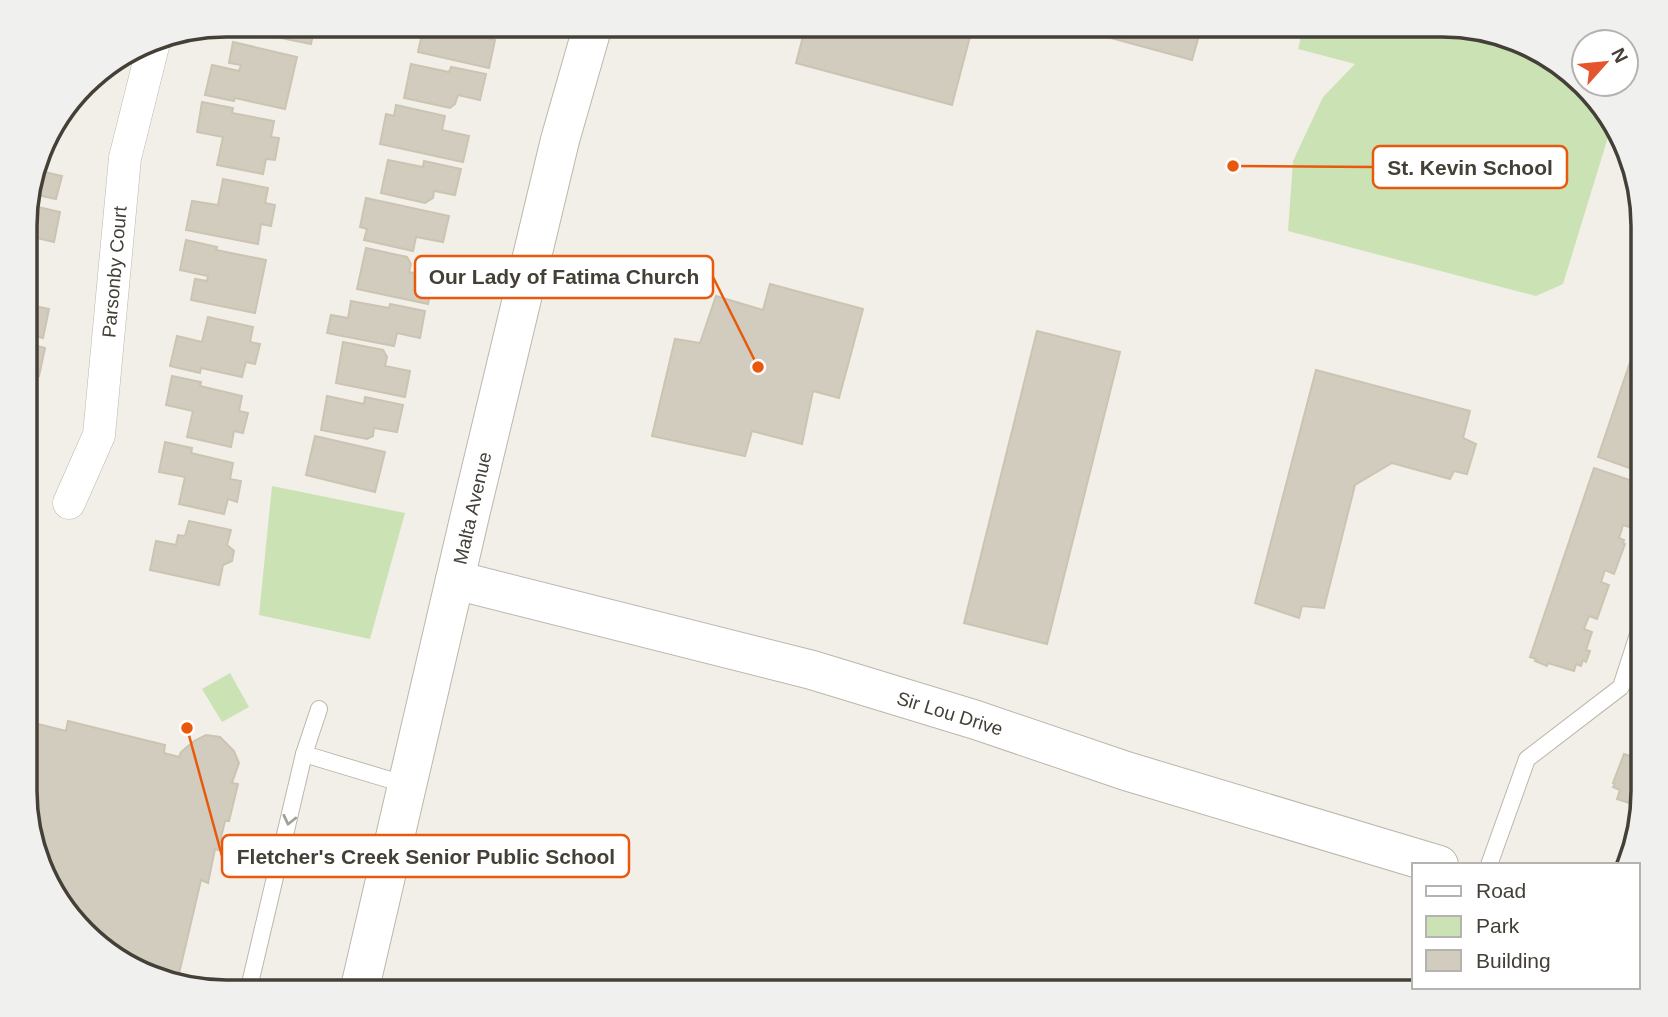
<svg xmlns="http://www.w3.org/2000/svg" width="1668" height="1017" font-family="Helvetica,sans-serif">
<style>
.green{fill:#cbe2b4}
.building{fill:#d2ccbe;stroke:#ccc4b2;stroke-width:2}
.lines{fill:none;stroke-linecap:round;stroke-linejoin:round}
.service-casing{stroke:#bcb7ab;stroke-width:18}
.minor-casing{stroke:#bcb7ab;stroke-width:33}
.tertiary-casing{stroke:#bcb7ab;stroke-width:40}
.service{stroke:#fff;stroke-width:16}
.minor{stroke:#fff;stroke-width:32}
.tertiary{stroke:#fff;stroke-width:38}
.oneway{stroke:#a2a09b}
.labels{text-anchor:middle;stroke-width:5;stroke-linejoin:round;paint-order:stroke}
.street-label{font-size:19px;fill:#444037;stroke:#fff}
.rim{fill:none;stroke:#444037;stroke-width:3.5}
.leader{fill:none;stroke:#e8590c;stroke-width:2.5}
.callout-dot{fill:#e8590c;stroke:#fff;stroke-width:2.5}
.callout{fill:#fff;stroke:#e8590c;stroke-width:2.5}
.callout-label{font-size:21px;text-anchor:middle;font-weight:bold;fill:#444037}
</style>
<rect width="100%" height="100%" fill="#f2efe8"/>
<!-- green -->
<g class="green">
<path d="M1304,25H1443L1554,58L1613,121L1563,284L1536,296L1288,231L1293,161L1323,97L1355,64L1298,49Z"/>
<path d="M272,486L405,513L370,639L259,615Z"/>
<path d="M230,673L249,707L222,722L202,689Z"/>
</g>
<!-- building -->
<g class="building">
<path d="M247,25H322L320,31L314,29L311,44L246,31Z"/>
<path d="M424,25H466V26L472,27L470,34L495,40L489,68L418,52Z"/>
<path d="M806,25H973L952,105L796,63Z"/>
<path d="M1095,25H1202L1192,60L1093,33Z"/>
<path d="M233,42L297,57L285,109L235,98L234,101L205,95L212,65L239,71L241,65L229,63Z"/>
<path d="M411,64L449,72L451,67L486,74L480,100L458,95L455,104L450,108L404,98Z"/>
<path d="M202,102L233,108L232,113L274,121L271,137L279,138L275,160L266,159L263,174L217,165L223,137L197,132Z"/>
<path d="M396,105L445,116L442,130L469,136L463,162L380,144L386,114L394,116Z"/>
<path d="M44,141L51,143L46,164L42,163L40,171L62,176L56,199L28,193Z"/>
<path d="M388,160L423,167L424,161L461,169L455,195L434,191L433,198L425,203L381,193Z"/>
<path d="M223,179L268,188L265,203L275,205L271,226L261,224L258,244L186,230L192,201L218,205Z"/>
<path d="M366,198L449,216L443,242L416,237L413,251L364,240L367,229L360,227Z"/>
<path d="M29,205L60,212L54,242L33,237L28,263H26V210L27,211Z"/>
<path d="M186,240L217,247L216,250L266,260L255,313L191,300L195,279L207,281L208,276L180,270Z"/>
<path d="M366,248L407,257L411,264L409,272L434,277L428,304L357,289Z"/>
<path d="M770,284L863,309L839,398L813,391L802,444L752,431L745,456L652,436L675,339L700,343L716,296L763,310Z"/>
<path d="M351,301L389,308L390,304L425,311L420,338L397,333L394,346L327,333L331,315L348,318Z"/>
<path d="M26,304L49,309L43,338L26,334Z"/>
<path d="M208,317L253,327L250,342L260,344L255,364L246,362L242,377L201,368L200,373L170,366L177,336L202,342Z"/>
<path d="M1643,324V464H1641L1638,471L1598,457Z"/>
<path d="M1037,331L1120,352L1047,644L964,623Z"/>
<path d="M343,342L383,350L387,357L385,366L410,371L405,397L336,383Z"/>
<path d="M26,343L45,348L39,376L26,373Z"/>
<path d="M1316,370L1470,411L1463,438L1476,444L1467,474L1454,471L1450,479L1392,463L1355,485L1324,608L1302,606L1299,618L1255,603Z"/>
<path d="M172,376L201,382L200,386L242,396L239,411L248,413L243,433L234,431L231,447L187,437L193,411L166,405Z"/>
<path d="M327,396L364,404L365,397L403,405L397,432L374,428L373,436L367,439L321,430Z"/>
<path d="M315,436L385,452L375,492L306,475Z"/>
<path d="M165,442L192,448L191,453L233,463L230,479L241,481L237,502L228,499L224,514L179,504L185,477L159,472Z"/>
<path d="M1594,468L1635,482L1632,491L1640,494L1629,527L1623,525L1619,538L1624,540L1623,543L1625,544L1614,574L1605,570L1601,582L1609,585L1597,619L1589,616L1584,629L1592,632L1586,650L1590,651L1586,662L1583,660L1581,666L1576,664L1574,671L1548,663L1547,666L1535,661L1536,659L1530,657Z"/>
<path d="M189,521L231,530L227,545L234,551L232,561L223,565L219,585L150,570L156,541L176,545L178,535L185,536Z"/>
<path d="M26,645L32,652L34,660L26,699Z"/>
<path d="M26,721L66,731L68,721L165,745L164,753L179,757L181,752L194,741L206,735L220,737L234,751L239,763L232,783L238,784L229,821H225L218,850L215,849L208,883L201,880L178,978L114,959L52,892L26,817Z"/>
<path d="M1636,749L1643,751V804L1642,809V807L1617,799L1620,790L1613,787L1615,784L1613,783L1624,754L1634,757Z"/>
</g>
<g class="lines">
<!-- service casing -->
<g class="service-casing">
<g id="service">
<path d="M304,754L407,785"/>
<path d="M1489,865L1527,759L1621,687L1643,619"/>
<path d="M248,992L304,754L319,709"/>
</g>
</g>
<!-- minor casing -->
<g class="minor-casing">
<path id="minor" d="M69,503L99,435L125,158L155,38"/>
</g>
<!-- tertiary casing -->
<g class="tertiary-casing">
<g id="tertiary">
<path d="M455,580L812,670L976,720L1126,771L1439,865"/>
<path d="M359,992L470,515L560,140L593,25"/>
</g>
</g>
<!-- service -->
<use href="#service" class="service"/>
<!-- minor -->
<use href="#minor" class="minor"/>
<!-- tertiary -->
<use href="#tertiary" class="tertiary"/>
</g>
<!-- one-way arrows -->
<defs><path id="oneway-chevron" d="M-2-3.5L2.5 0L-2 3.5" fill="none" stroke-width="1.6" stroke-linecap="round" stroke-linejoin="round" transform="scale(1.75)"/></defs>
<use class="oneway" href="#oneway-chevron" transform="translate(289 820) rotate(103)"/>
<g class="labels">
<!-- street labels -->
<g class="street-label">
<text transform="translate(114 272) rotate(-85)" y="7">Parsonby Court</text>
<text transform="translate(472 508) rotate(-77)" y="7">Malta Avenue</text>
<text transform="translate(950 713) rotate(17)" y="7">Sir Lou Drive</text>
</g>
</g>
<!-- crop -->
<path d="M0 0H1668V1017H0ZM226 37H1442A189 189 0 0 1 1631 226V791A189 189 0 0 1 1442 980H226A189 189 0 0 1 37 791V226A189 189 0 0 1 226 37Z" fill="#f0f0ef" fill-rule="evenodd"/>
<path class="rim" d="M226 37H1442A189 189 0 0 1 1631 226V791A189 189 0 0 1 1442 980H226A189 189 0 0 1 37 791V226A189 189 0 0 1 226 37Z"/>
<!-- callouts -->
<path class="leader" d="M1233 166L1373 167M758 367L713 277M187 728L222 856"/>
<g class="callout-dot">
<circle cx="1233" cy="166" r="7"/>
<circle cx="758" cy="367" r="7"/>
<circle cx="187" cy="728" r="7"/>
</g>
<g class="callout">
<rect x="1373" y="146" width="194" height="42" rx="7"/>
<rect x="415" y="256" width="298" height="42" rx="7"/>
<rect x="222" y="835" width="407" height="42" rx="7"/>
</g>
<g class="callout-label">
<text x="1470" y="175">St. Kevin School</text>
<text x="564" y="284">Our Lady of Fatima Church</text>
<text x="426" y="864">Fletcher's Creek Senior Public School</text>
</g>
<!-- legend -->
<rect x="1412" y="863" width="228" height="126" fill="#ffffff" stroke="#b4b3af" stroke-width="2"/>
<rect x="1426" y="886" width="35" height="10" fill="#ffffff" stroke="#b4b3af" stroke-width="2"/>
<text x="1476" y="898" font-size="21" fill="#444037">Road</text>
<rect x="1426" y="916" width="35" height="21" fill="#cbe2b4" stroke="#b4b3af" stroke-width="2"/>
<text x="1476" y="933" font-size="21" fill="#444037">Park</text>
<rect x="1426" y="950" width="35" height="21" fill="#d2ccbe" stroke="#b4b3af" stroke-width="2"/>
<text x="1476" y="968" font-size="21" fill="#444037">Building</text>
<!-- north arrow -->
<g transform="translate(1605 63) rotate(63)"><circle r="33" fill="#ffffff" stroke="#b4b3af" stroke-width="2"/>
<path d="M0-5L12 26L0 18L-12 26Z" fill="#e4542d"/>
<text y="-10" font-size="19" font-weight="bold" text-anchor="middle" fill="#444037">N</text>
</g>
</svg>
